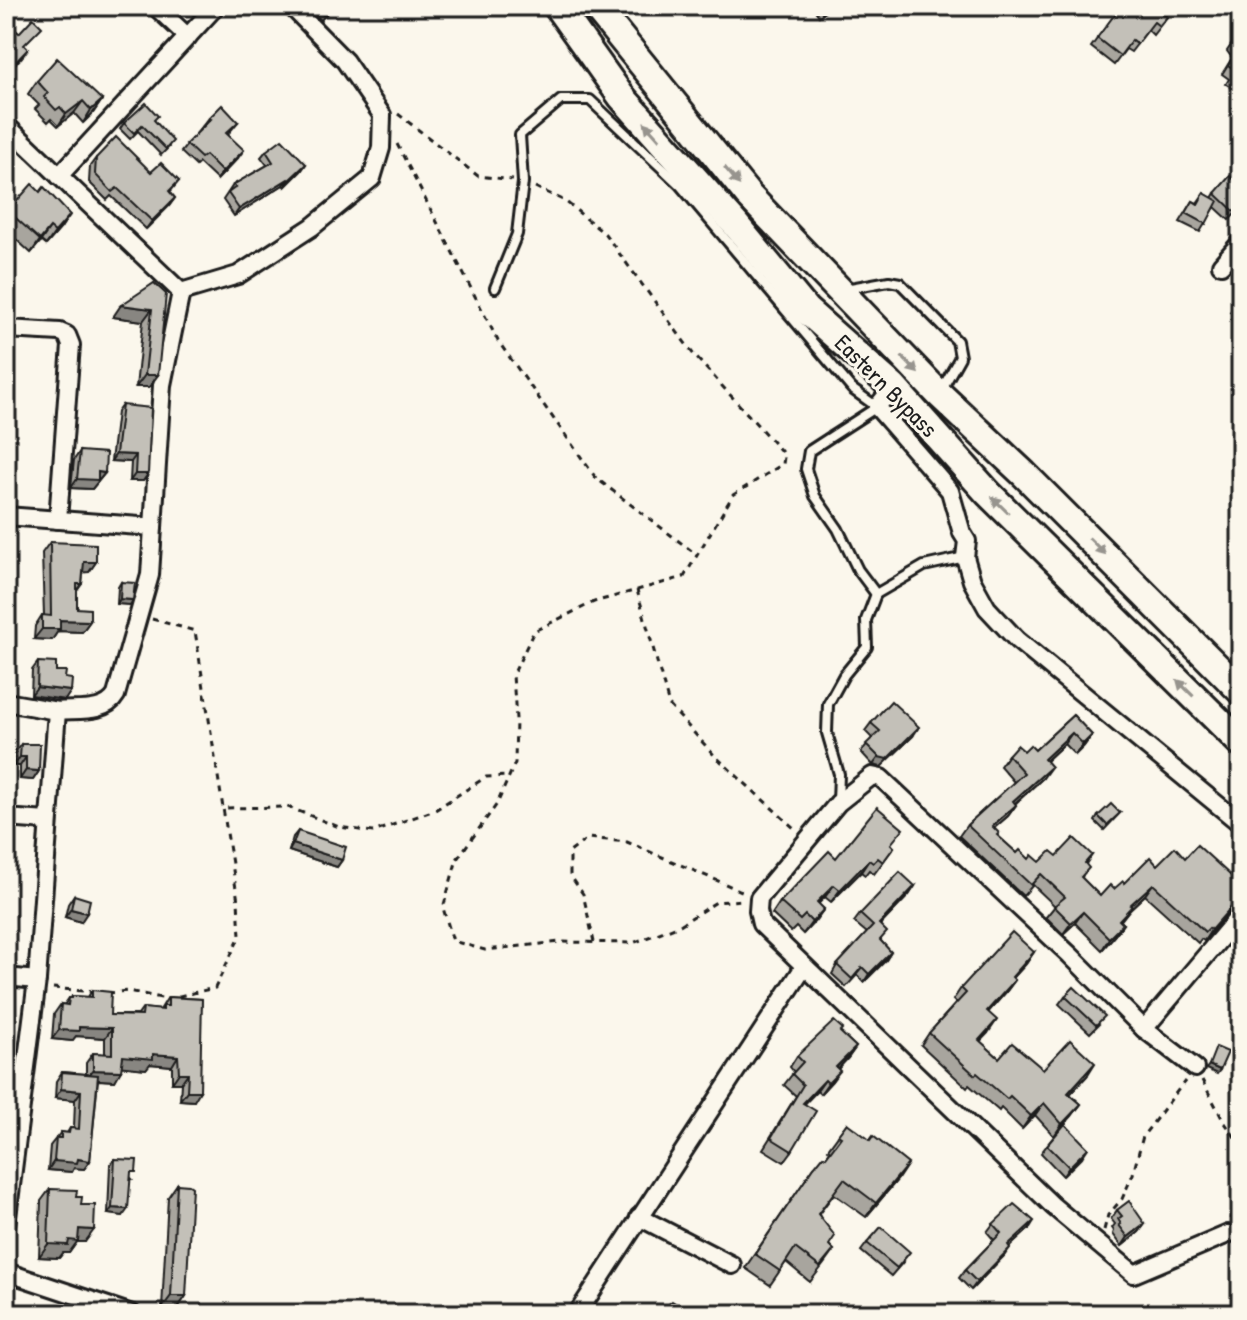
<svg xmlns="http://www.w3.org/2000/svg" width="1247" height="1320" font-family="'Patrick Hand',sans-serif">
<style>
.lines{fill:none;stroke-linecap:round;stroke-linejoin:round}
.lane-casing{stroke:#1c1c1c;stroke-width:14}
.street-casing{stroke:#1c1c1c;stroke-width:22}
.primary-casing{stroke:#1c1c1c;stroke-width:32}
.path{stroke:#1c1c1c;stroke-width:3;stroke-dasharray:6 6;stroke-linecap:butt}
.lane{stroke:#fbf7ec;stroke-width:8}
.street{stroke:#fbf7ec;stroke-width:16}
.primary{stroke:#fbf7ec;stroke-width:26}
.wall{fill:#a8a59e;stroke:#1c1c1c;stroke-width:2}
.shaded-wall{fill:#888681;stroke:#1c1c1c;stroke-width:2}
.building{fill:#c3c0b8;stroke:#1c1c1c;stroke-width:2}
.oneway{fill:#97948e}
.labels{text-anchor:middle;stroke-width:6;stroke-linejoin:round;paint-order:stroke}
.street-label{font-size:24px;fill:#1c1c1c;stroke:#fbf7ec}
</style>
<rect width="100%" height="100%" fill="#fbf7ec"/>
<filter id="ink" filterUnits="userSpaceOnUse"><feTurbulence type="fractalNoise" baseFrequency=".0125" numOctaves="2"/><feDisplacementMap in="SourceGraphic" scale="16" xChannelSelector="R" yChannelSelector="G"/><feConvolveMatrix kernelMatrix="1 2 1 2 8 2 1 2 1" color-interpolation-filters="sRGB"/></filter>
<g filter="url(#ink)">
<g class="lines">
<!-- lane casing -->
<g class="lane-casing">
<g id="lane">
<path d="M495,288L517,234L523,182L520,135L561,100H590L680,185L852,389L877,407L809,451L806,469L815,496L838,529L858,570L876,594L924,566L965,557"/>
<path d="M845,289L889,281L900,283L957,341L960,357L942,389"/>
<path d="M838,802L839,774L827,733L828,704L844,675L867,647L866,620L876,594"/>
</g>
</g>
<!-- street casing -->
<g class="street-casing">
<g id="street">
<path d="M155,6L188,37"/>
<path d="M6,125L181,292"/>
<path d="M59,176L216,6"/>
<path d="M1221,265L1241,242"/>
<path d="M181,292L238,275L312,227L372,178L381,148L382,115L345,61L291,6"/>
<path d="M6,329L60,332L67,335L71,345L58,520"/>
<path d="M893,387L877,407L950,491L962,533L967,541L965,557L972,581L987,608L1017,640L1241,824"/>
<path d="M6,516L153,527"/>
<path d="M6,702L57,711L37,980L6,1225"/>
<path d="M57,711C77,709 105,714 116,695L150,575L162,385L181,292"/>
<path d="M6,818L47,821"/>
<path d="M6,977L37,980"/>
<path d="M1144,1029L1195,1068"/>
<path d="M639,1217L732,1265"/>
<path d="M1228,1234L1134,1274L1053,1206L761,924L758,911L759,898L838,803L872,776L881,778L1070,955L1144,1029L1241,914"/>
<path d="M6,1272L132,1314"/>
<path d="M577,1314L804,967"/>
</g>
</g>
<!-- primary casing -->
<g class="primary-casing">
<g id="primary">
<path d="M557,6L621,96L736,225L806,310L893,387L988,493L1241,743"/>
<path d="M595,6L748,195L939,394L1024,474L1241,691"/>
</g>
</g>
<!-- path -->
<g class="path">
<path d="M398,114L478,176L513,180"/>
<path d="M397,144L498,341L596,478L697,555"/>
<path d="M535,187L565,201L605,234L694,355L781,451L784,457L783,464L733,495L684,577L594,602L534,631L513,675L516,719L515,763L497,804L457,859L443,908L453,941L485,950L560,942L633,943L680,925L716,902L743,900"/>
<path d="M637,590L669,705L714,755L795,829"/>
<path d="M152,619L195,631L223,808L288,807L339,827L373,832L435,810L486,777L509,776"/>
<path d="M594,942L583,894L570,875V852L588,838L627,842L744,892"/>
<path d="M53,988L93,992"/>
<path d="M108,993L128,991L166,999L215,988L240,936L238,901L223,808"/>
<path d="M1202,1080L1223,1120L1241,1146"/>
<path d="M1231,1219L1241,1192"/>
<path d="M1104,1230L1108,1215L1122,1199L1133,1174L1143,1136L1185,1081"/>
</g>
<!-- lane -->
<use href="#lane" class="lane"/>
<!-- street -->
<use href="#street" class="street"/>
<!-- primary -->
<use href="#primary" class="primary"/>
</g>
<!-- wall -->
<g class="wall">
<path d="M309,6H324L329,11L321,20L308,8Z"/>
<path d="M812,6H833L819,16Z"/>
<path d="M1121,6H1170L1163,14L1167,17L1153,35L1148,30L1131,52L1126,49L1114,65L1091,47Z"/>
<path d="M1228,6H1238L1234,11Z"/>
<path d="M1241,31V85L1237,91L1226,84L1229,79L1222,74L1232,58L1227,51Z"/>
<path d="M37,81L102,100L93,113L83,123L74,113L58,126L51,119L48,122L35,109L39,105L28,94Z"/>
<path d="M209,118L238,122L228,134L238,158L217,180L199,163L196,166L181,152Z"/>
<path d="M154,120L169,147L161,155L138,131L130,139L120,129L124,123Z"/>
<path d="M266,151L306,164L301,171L285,187L283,185L234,216L223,200L233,185L267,165L261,157Z"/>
<path d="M96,158L179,181L170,192L175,198L169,206L146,229L111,196L107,200L89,182L90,166Z"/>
<path d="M1204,193L1212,198L1215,193L1241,208L1229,220L1215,207L1200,232L1180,222L1193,201L1197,203Z"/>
<path d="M8,211L61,228L46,245L41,241L31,253L6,230V213Z"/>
<path d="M154,283L149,387H136L143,321L113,317Z"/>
<path d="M1241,296V320L1230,312Z"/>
<path d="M122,405L148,474L143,481H130L131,462L111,461L117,412Z"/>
<path d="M80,451L105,473L92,489L71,488L74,460Z"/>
<path d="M50,542L96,562L89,572H83L82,584L77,591V608L90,621L82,632L58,631L52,640L34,639L35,626L42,615H44L42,553Z"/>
<path d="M121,582L130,605L117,604L118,587Z"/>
<path d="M38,662L56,671L65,700L31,695L32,670Z"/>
<path d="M1073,715L1092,735L1084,746L1075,755L1064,744L1046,761L1043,778L1015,804L1016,805L1008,816L994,828L997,835L1017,853L1029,859L1040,862L1057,856L1092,855L1086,864L1082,878L1100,896L1114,889L1157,865L1185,858L1241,885V903L1233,907L1204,941L1201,939L1198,943L1145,895L1130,909L1120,922L1123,924L1115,935L1102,950L1075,923L1063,934L1046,917L1055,906L1033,885L1023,896L959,836L967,825L1014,782L1000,766L1008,755L1035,750Z"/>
<path d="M871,723L913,736L881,767L873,765L861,752L872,738L865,731Z"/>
<path d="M21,744L39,771L33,780L20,779V766H14L15,752Z"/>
<path d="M1120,813L1104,830L1095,821L1098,816Z"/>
<path d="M298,831L342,860L337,867L289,851L293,837Z"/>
<path d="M891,844L894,847L874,874L869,870L865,875L861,872L831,902L825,897L818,904L824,909L815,921L803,934L796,927L791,932L772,914L780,902L836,858Z"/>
<path d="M915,886L909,895L880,925L881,941L891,952L886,960L864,982L857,975L846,987L832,974L837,965L867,933L854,922L860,914Z"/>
<path d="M74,895L81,922L65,917L68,904Z"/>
<path d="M1034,952L1026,964L1013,978L1015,980L1006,992L988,1012V1033L980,1041L999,1058L1043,1069L1087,1076L1070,1094L1081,1104L1065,1124L1082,1157L1063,1176L1041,1153L1054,1136L1035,1115L1022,1129L1001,1108L999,1111L969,1085L967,1088L921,1045L929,1033L956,1003L953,1000L961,988Z"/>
<path d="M92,990L110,1015H138L143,1008L160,1010L168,997L202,999L194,1101L180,1100L181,1083H172V1066L150,1064L146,1069L122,1066L115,1081L98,1080L90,1161L84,1169L74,1168L72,1172L48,1170L50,1146L61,1132L67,1133L70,1128H74L75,1100L55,1098L56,1081L62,1072L86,1074V1063L93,1053L105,1054V1038L76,1036L72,1041L52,1039L54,1014L61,1004L64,1005L69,998H71L72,996L88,997Z"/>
<path d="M1065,996L1099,1024L1090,1033L1059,1004Z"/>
<path d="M840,1032L856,1047L848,1058L838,1069L832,1081L820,1094L817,1091L804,1104L792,1151L784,1162L763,1149L796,1096L784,1085L794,1072L790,1067L797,1056Z"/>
<path d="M847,1123L898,1179L866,1217L834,1194L819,1214L829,1245L834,1250L824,1264L810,1282L786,1262L770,1285L745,1268L814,1167L826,1157L830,1151L828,1149Z"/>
<path d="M115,1159L132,1179H130L123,1216L108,1214L110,1165Z"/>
<path d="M177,1184L186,1296L177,1309L162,1308L168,1197Z"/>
<path d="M50,1189L76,1197L81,1205L85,1242H77L69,1253H63L59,1258L39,1257L41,1201Z"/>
<path d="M1117,1210L1145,1224L1139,1232L1122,1246L1113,1234L1114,1231L1112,1228L1115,1224L1111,1219Z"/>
<path d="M993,1224L1029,1229L1009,1247L1004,1256L971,1290L959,1278L965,1270L994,1240L987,1232Z"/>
<path d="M867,1243L904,1261L891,1276L861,1251Z"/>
</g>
<!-- shaded-wall -->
<g class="shaded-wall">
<path d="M28,49L22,57L6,74L7,71Z"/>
<path d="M102,100L93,113L83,123L91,110Z"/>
<path d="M83,101L74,113L58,126L66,114Z"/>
<path d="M244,150L238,158L217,180L222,172Z"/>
<path d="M306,164L301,171L285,187L289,180Z"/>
<path d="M288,179L283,185L234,216L239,209Z"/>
<path d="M175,198L169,206L146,229L152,221Z"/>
<path d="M70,215L61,228L46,245L55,232Z"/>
<path d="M50,228L41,241L31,253L40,240Z"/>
<path d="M121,305L152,309L143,321L113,317Z"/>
<path d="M145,375H158L149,387H136Z"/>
<path d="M116,454L136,455L131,462L111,461Z"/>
<path d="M98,472L105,473L92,489L71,488L77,479Z"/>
<path d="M135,474H148L143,481H130Z"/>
<path d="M84,562H96L89,572L77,573Z"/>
<path d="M120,599L133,600L130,605L117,604Z"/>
<path d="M60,620L90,621L82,632L58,631L52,640L34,639L42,629Z"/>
<path d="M37,687L71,691L65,700L31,695Z"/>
<path d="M919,727L913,736L881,767L873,765L879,757Z"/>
<path d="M1072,733L1064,744L1036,770L1044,759Z"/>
<path d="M1092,735L1084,746L1075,755L1083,744Z"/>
<path d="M20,757H26L20,766H14Z"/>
<path d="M1051,767L1043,778L1005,812L1013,801Z"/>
<path d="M26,770L39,771L33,780L20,779Z"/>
<path d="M1016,805L1008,816L984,837L992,826Z"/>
<path d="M293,844L342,860L337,867L289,851Z"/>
<path d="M869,860L861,872L831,902L840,890Z"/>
<path d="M1153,884L1145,895L1130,909L1111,931L1130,905Z"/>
<path d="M834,885L825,897L808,914L817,902Z"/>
<path d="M915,886L909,895L873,933L879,924Z"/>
<path d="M1241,896V903L1233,907L1204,941L1211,930Z"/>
<path d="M71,909L87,913L81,922L65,917Z"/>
<path d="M824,909L815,921L803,934L812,922Z"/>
<path d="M1083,912L1075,923L1063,934L1071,923Z"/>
<path d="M1123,924L1115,935L1102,950L1109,938Z"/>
<path d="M891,952L886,960L864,982L869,974Z"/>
<path d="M1034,952L1026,964L1003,989L1012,977Z"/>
<path d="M1015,980L1006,992L979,1023L987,1011Z"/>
<path d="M997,1020L988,1033L970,1052L979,1040Z"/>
<path d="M79,1027L112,1028L105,1038L76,1036L72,1041L52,1039L59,1030Z"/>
<path d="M856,1047L848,1058L829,1078L836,1067Z"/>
<path d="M153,1054L178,1056L172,1066L150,1064L146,1069L116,1066L123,1056Z"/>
<path d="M1095,1063L1087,1076L1060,1105L1068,1093Z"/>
<path d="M1209,1065L1220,1070L1217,1074L1206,1069Z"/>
<path d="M93,1070L121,1071L115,1081L86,1079Z"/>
<path d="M840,1071L832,1081L820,1094L828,1083Z"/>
<path d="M179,1073H188L181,1083H172Z"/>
<path d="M825,1080L817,1091L795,1114L803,1103Z"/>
<path d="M61,1089L81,1091L75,1100L55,1098Z"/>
<path d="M187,1091H200L194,1101L180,1100Z"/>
<path d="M1044,1103L1035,1115L1022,1129L1031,1116Z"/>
<path d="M1081,1104L1072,1116L1054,1136L1062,1124Z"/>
<path d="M1088,1148L1082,1157L1063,1176L1069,1167Z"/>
<path d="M78,1159L90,1161L84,1169L74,1168L72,1172L48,1170L54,1161Z"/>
<path d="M908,1164L898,1179L866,1217L876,1203Z"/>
<path d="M112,1208L128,1209L123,1216L108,1214Z"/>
<path d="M1034,1221L1029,1229L1002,1254L1008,1245Z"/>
<path d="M1145,1224L1139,1232L1122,1246L1128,1237Z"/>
<path d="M79,1229L94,1230L85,1242H77L69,1253H63L59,1258L39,1257L48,1244Z"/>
<path d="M1010,1248L1004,1256L971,1290L977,1282Z"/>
<path d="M171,1296H186L177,1309L162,1308Z"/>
</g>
<!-- building -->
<g class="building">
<path d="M314,6H324L329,11L324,16Z"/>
<path d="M818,6H830L822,12Z"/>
<path d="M1121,6H1169L1162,13L1167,17L1159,26L1154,22L1137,44L1132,40L1120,56L1097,38Z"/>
<path d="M33,18L42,27L24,45L28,49L7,71L6,21L19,33Z"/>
<path d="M1241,31V81L1232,75L1235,70L1228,65L1238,49L1233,42Z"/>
<path d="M57,58L102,100L91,110L83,101L66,114L60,107L56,110L44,97L48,93L37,81Z"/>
<path d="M146,103L158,116L154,120L173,141L166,149L142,125L134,133L124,123Z"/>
<path d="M222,105L238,122L226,133L244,150L222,172L205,155L201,158L186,144L211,119L209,118Z"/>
<path d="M116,137L151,172L161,163L179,181L169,191L175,198L152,221L117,188L112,192L95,174L96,158Z"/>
<path d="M282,139L306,164L289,180L288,179L239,209L228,193L236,187L233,185L273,162L266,151Z"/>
<path d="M1230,176L1241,186V206L1235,212L1215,193Z"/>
<path d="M32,184L40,192L44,187L70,215L55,232L50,228L40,240L8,211Z"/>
<path d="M1204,193L1218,201L1206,224L1186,213L1193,201L1198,204Z"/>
<path d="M154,283L166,294L158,375H145L152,309L121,305Z"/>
<path d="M1241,296V314L1233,308Z"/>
<path d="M122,405L151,408L148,474H135L136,455L116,454Z"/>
<path d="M80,451L106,453L105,473L98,472V480L77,479Z"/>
<path d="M50,542L96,544V562H84L82,584H77V608L90,609V621L60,620V629H42V615L51,616Z"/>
<path d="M121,582L135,583L133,600L120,599Z"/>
<path d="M38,662L56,663V671H66L65,678L72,679L71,691L37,687Z"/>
<path d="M891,701L919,727L887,759L879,757L866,744L880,731L871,723Z"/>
<path d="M1073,715L1092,735L1083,744L1072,733L1044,759L1051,767L1013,801L1016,805L992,826L999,833L997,835L1017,853L1020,850L1029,859L1032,855L1040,862L1051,851L1057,856L1074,838L1092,855L1085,863L1089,868L1081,877L1100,896L1110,885L1114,889L1123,881L1124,883L1150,857L1157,865L1175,847L1185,858L1197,845L1241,885V896L1211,930L1209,928L1205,932L1153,884L1130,905L1132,906L1119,920L1123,924L1109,938L1083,912L1071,923L1054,906L1065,897L1041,874L1031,885L967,825L1024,773L1008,755L1017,745L1024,751L1030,745L1035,750Z"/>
<path d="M21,744H40L39,771L26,770V757H20Z"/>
<path d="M1111,804L1120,813L1107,825L1098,816Z"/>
<path d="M877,807L903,829L891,844L894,847L883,862L878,858L873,863L869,860L840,890L834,885L817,902L824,909L812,922L805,915L800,920L780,902L829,851L836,858Z"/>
<path d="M298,831L346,847L342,860L293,844Z"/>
<path d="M900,872L915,886L879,924L887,932L880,940L891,952L869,974L862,967L852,979L837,965L873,926L860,914Z"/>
<path d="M74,895L90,900L87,913L71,909Z"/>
<path d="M1012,932L1034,952L1012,977L1015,980L987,1011L997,1020L979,1040L999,1058L1012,1043L1043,1069L1070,1040L1095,1063L1068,1093L1081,1104L1062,1124L1044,1103L1031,1116L1010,1096L1007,1099L977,1073L975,1075L929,1033L966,993L961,988Z"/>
<path d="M1074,987L1105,1016L1096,1025L1065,996Z"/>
<path d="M92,990L111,992L110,1015L142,1016L143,1008L163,1010V1006H168V997L202,999L200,1091H187L188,1073H179L178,1056L153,1054V1059L123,1056L121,1071L93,1070V1053L112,1054V1028L79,1027V1031L59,1030L61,1004L68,1005L69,998H72V996L92,997Z"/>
<path d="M834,1021L843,1029L840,1032L856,1047L836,1067L840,1071L828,1083L825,1080L803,1103L816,1111L792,1151L771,1138L803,1085L792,1074L803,1062L797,1056Z"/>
<path d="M1216,1047L1228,1052L1220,1070L1209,1065Z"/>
<path d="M62,1072L98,1075L90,1161L78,1159L77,1163L54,1161L56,1138H61V1132L69,1133L70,1128L79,1129L81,1091L61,1089Z"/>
<path d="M847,1123L870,1140L873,1136L908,1164L876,1203L844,1179L818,1214L835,1236L829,1245L834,1250L820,1267L795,1248L780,1271L755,1254L814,1167L823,1156L826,1157L841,1137L838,1135Z"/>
<path d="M1065,1124L1088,1148L1069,1167L1047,1145Z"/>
<path d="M115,1159L137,1160L136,1172H131L128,1209L112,1208Z"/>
<path d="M177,1184L189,1185L192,1187L186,1296H171Z"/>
<path d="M50,1189L77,1190L76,1197H82L81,1205H95L94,1230L79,1229L78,1241L69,1240L68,1245L48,1244Z"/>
<path d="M1129,1201L1145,1224L1128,1237L1119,1225L1121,1224L1118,1219L1122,1216L1117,1210Z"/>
<path d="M1014,1204L1034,1221L1008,1245L1010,1248L977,1282L965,1270L1001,1233L993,1224Z"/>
<path d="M881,1227L910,1252L897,1268L867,1243Z"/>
<path d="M672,1301L683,1308L678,1314H659Z"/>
<path d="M608,1309L615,1314L618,1310L623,1314H604Z"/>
</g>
<!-- one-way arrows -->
<defs><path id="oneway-solid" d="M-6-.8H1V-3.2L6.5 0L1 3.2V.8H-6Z" transform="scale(2)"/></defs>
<g class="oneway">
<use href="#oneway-solid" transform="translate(652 131) rotate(-132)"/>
<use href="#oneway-solid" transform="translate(732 176) rotate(50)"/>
<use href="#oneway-solid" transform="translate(910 365) rotate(46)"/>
<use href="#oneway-solid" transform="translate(1000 505) rotate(-135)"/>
<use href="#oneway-solid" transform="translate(1097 546) rotate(45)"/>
<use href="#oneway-solid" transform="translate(1185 688) rotate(-135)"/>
</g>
</g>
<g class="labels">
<!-- street labels -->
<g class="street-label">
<text transform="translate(886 386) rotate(45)" y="8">Eastern Bypass</text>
</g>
</g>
<!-- margin -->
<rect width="1247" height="1320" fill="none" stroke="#fbf7ec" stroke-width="32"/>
<rect x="16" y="16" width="1215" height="1288" fill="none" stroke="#1c1c1c" stroke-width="3" filter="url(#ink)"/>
</svg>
